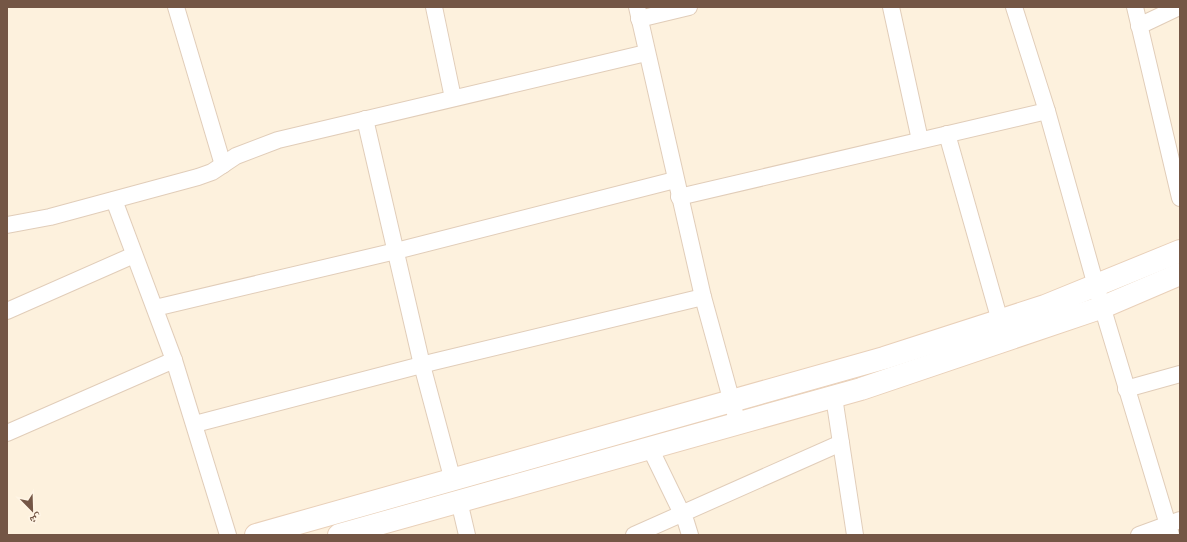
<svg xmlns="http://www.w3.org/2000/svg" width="1187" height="542" font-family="'Work Sans','Noto Naskh Arabic',sans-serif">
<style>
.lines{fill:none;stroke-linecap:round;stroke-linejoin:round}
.street-casing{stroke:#e1cdb9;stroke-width:18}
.secondary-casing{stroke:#e9d0b9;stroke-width:24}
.street{stroke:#fff;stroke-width:16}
.secondary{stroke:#fff;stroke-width:22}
</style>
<rect width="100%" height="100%" fill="#fdf1dd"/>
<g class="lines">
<!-- street casing -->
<g class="street-casing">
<g id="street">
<path d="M176,7L223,165"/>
<path d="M434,7L453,98"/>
<path d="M637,7L703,297L738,424"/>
<path d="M891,7L920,140"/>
<path d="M1014,7L1047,111L1096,286L1171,535"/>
<path d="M1135,7L1180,198"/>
<path d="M639,19L689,7"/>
<path d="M1139,26L1179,7"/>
<path d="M365,119L422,365L453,481"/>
<path d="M947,134L1000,321"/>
<path d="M679,197L1047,111"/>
<path d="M114,200L174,360L228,535"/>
<path d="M7,225L50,217L198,177L212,172L236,156L278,140L646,53"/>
<path d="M155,308L396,251L675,180"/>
<path d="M7,311L134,255"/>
<path d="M1126,389L1180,374"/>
<path d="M834,397L855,535"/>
<path d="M195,424L433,362L703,297"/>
<path d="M7,433L174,360"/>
<path d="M650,448L686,522L690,535"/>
<path d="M459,501L467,535"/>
<path d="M634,535L841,443"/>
<path d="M1139,535L1180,520"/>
</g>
</g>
<!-- secondary casing -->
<g class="secondary-casing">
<g id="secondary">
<path d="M256,535L884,358L1045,306L1180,251"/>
<path d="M339,535L861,389L1103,307L1180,274"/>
</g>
</g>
<!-- street -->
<use href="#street" class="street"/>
<!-- secondary -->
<use href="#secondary" class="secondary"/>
</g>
<!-- border -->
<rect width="1187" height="542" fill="none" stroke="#745645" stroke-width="16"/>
<!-- north arrow -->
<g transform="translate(32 510) rotate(157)" stroke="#fff5e5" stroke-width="3" paint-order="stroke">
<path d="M0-3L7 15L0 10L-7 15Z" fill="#745645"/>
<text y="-6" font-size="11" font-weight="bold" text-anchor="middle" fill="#745645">ش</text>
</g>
</svg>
